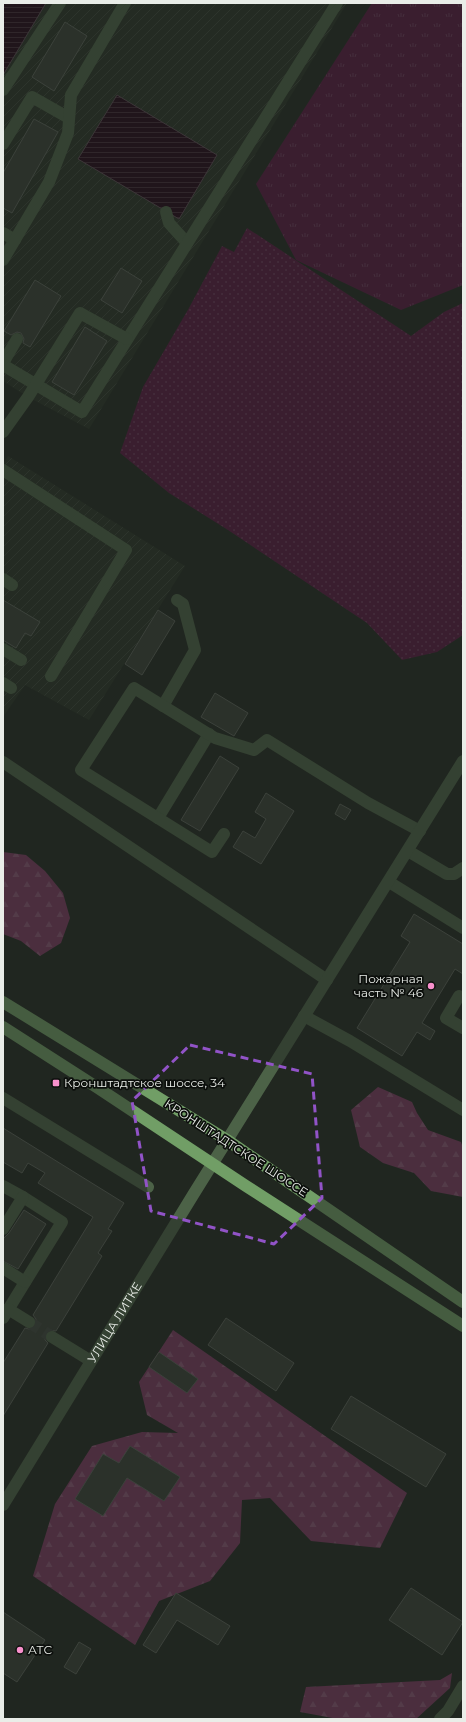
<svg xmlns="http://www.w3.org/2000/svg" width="466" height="1722" font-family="Montserrat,sans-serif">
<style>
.industrial{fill:url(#industrial-furrows)}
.grass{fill:url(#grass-tufts)}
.forest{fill:url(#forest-firs)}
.garden{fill:url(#garden-dots)}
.water{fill:url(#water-rules);stroke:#5c4854}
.building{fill:#383e37;stroke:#5c625a}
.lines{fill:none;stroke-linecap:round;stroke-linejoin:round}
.minor-tunnel{stroke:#3f453e;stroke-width:12;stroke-dasharray:12 6;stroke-linecap:butt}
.minor{stroke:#4c6247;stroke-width:12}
.major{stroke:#719e66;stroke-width:12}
.marked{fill:none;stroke:#9153c7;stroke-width:3;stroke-dasharray:8 5;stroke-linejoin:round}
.poi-dot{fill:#f890cc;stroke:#0c0f0c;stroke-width:1.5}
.labels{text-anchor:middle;stroke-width:3.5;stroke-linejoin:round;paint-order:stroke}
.poi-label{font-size:12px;fill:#e9ede8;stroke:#0c0f0c;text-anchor:start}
.street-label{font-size:12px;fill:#e9ede8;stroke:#0c0f0c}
</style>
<defs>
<pattern id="industrial-furrows" width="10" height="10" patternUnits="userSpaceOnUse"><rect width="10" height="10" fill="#283226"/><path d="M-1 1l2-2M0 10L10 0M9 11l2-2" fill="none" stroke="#3d463b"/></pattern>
<pattern id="grass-tufts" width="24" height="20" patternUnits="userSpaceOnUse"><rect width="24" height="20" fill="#591642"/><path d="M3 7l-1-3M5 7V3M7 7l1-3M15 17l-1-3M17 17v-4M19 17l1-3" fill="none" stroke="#71385d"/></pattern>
<pattern id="forest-firs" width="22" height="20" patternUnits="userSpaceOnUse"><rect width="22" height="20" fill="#7e3863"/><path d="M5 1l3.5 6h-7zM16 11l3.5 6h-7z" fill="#905579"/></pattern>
<pattern id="garden-dots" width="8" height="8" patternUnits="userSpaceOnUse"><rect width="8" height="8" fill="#591642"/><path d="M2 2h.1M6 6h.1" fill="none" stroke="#71385d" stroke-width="1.8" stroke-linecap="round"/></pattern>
<pattern id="water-rules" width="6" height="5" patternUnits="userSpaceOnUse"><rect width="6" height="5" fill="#200114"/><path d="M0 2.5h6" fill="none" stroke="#402636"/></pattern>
</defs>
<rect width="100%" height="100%" fill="#212720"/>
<!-- industrial -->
<g class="industrial">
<path d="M3,3H347L89,429L28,397L3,381Z"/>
<path d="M8,456L185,566L89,720L25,685L3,717V464Z"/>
</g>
<!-- grass -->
<path class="grass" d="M372,3H463V285L401,310L296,260L256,184Z"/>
<!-- forest -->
<g class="forest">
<path d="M3,852L26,855L45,871L63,893L70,918L61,943L40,956L21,941L3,934Z"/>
<path d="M378,1087L412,1102L417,1113L428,1130L461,1142L463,1148V1197L431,1191L414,1173L383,1163L360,1147L351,1110Z"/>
<path d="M173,1330L407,1493L380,1548L311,1541L270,1498L242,1500L240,1543L210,1581L159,1601L135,1645L33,1576L55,1504L92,1446L142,1432L178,1433L147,1415L139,1382Z"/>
<path d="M452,1673L450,1688L416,1719H338L300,1712L306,1687L440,1680Z"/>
</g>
<!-- garden -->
<path class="garden" d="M247,228L411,336L444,312L463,303V635L437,652L402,660L367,623L228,530L169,493L120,453L143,387L189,308L222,246L234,252Z"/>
<!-- water -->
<g class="water">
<path d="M3,3H46L3,75Z"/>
<path d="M117,95L217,155L179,219L78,159Z"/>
</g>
<!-- building -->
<g class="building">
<path d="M65,22L87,36L54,91L32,77Z"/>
<path d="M34,119L58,132L12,213L3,208V173Z"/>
<path d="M121,268L142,281L122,313L101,300Z"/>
<path d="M35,280L61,296L30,347L23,343L24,339L21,333L17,332L11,335L4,331Z"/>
<path d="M85,327L107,341L74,395L52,382Z"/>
<path d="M3,600L40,622L31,636L25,633L16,648L3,640Z"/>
<path d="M158,610L175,621L142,675L125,664Z"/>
<path d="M215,693L248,713L234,736L201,717Z"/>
<path d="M220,756L239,768L200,831L181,820Z"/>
<path d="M266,793L294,811L261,864L233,847L243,831L255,838L266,819L255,812Z"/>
<path d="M340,804L351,810L345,820L335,814Z"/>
<path d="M414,914L463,944V974L455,969L422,1023L435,1031L430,1040L417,1032L402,1056L357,1028L410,942L401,936Z"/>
<path d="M3,1128L124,1203L108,1229L112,1231L98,1253L102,1256L56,1331L49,1330L45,1333V1340L48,1343L3,1416V1363L25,1328L29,1329L36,1326V1319L33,1315L93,1217L38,1183L45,1173L28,1163L22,1173L3,1162Z"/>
<path d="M24,1210L46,1224L18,1269L3,1261V1239L9,1233Z"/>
<path d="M226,1318L294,1363L276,1391L208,1345Z"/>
<path d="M159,1352L198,1379L187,1393L149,1367Z"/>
<path d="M351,1396L446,1454L426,1487L331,1429Z"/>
<path d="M130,1446L180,1477L164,1501L127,1478L103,1516L75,1499L103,1454L119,1463Z"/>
<path d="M411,1588L463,1622L442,1655L389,1620Z"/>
<path d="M176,1593L230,1626L218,1645L177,1620L156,1653L143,1645Z"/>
<path d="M3,1612L45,1640L17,1682L3,1673Z"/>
<path d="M79,1642L91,1649L76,1674L64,1667Z"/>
</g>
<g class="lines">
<!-- minor-tunnel -->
<path class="minor-tunnel" d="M29,1322L52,1337"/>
<!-- minor -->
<g class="minor">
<path d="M3,90L60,3"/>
<path d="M3,144L32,97L69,118"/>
<path d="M166,212L169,223L187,243"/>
<path d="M3,233L15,240"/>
<path d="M3,260L49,182L68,133L71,95L125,3"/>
<path d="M3,363L17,339"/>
<path d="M3,365L82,412L337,3"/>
<path d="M3,432L28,397L80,313L127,339"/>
<path d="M3,470L126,550L51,676"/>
<path d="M3,579L12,585"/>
<path d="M3,649L21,660"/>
<path d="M3,683L11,688"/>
<path d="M163,706L195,650L183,604L177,600"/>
<path d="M3,762L327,980"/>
<path d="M158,818L209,734"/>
<path d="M224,834L212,852L81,770L134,688L215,738L254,750L267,740L368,803L420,831"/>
<path d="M408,851L447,874H454L463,868"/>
<path d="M389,882L463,928"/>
<path d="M459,996L446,1018L463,1028"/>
<path d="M304,1016L350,1041L463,1110"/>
<path d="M3,1098L148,1187"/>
<path d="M3,1186L23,1197L62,1222L3,1318"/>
<path d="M3,1229L23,1197"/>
<path d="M3,1268L25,1282"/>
<path d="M8,1309L29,1322"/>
<path d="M52,1337L91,1361"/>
<path id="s1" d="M3,1505L193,1195L463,761"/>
<path d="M440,1719L448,1711L463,1686"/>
</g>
<!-- major -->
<g class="major">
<path d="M3,1002L227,1140L463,1302"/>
<path d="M3,1027L98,1088L246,1186L463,1326"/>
</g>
</g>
<!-- marked area -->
<path d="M0 0H466V1722H0ZM190,1045L312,1074L322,1198L274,1244L151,1211L132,1101Z" fill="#212720" fill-opacity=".55" fill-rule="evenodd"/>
<path class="marked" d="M190,1045L312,1074L322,1198L274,1244L151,1211L132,1101Z"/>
<!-- markers -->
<g class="poi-dot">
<circle cx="431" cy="986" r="4"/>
<rect x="52" y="1079" width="8" height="8" rx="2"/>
<circle cx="20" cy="1650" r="4"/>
</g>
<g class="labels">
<!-- poi labels -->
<g class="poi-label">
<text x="423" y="983" text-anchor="end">Пожарная<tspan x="423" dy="14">часть № 46</tspan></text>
<text x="64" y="1087">Кронштадтское шоссе, 34</text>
<text x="28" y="1654">АТС</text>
</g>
<!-- street labels -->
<g class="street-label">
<text transform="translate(236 1148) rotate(33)" y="4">КРОНШТАДТСКОЕ ШОССЕ</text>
<text dy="4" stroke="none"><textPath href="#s1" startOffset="214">УЛИЦА ЛИТКЕ</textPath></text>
</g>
</g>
<!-- border -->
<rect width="466" height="1722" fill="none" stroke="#e9ede8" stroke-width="8"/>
</svg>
